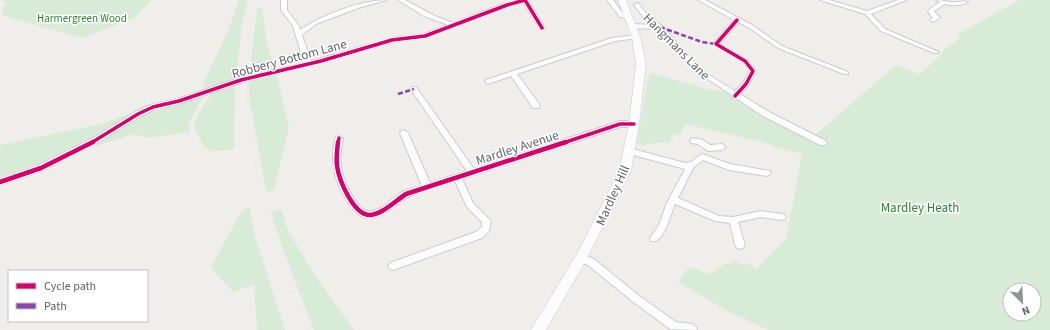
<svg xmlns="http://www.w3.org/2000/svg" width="1050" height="330" font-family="'Source Sans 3',sans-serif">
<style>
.green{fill:#d8ebd6;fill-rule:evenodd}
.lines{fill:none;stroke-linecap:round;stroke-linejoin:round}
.minor-casing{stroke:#cbcccc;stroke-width:2}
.secondary-casing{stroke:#cacacb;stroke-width:1}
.minor{fill:#fdfcfc;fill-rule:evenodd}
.secondary{fill:#fdfcfc;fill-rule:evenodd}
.rail-far1{stroke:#e4e4e4;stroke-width:1.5;stroke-dasharray:1 4;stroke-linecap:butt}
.rail{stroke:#e4e4e4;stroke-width:2;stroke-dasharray:1 5.5;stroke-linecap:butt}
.quiet{stroke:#8e44ad;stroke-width:2.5;stroke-dasharray:5 2.5;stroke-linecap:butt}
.cycleway-far1-casing{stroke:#fff;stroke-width:5.5}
.cycleway-casing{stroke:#fff;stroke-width:7}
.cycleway-far1{stroke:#d6006c;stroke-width:3.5}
.cycleway{stroke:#d6006c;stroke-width:4.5}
.labels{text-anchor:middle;stroke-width:3;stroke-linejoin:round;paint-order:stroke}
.far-park-label{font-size:11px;fill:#348238;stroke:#fff}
.street-label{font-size:13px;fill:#5f6368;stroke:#fff}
.park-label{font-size:13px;fill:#348238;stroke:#fff}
</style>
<rect width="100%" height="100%" fill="#efeeea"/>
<!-- green -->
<g class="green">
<path d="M1,0H151L134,18L82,38L1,15L6,3Z"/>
<path d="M239,0H248L242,23L236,80L204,90L203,84L228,31Z"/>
<path d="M1020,0H1050V330H769L731,313L678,282L689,267L710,274L726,263L731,264L732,260L743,265L746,262L756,269L786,239L802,154L771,146L770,144L686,124L680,135L675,134L669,143C655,140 651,147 637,144L648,78L651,73L707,89L727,92L761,113L812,138L896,65L920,74L940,56L942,52L961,37L957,35ZM1010,290H1034V314H1010Z"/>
<path d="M262,7L266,40L275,70L249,77L257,8Z"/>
<path d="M276,73L289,127L274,190L266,192L249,95V81Z"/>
<path d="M235,86L234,149L214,151L205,148L195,130L194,125L196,118L213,92Z"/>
<path d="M199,96H203L188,125L190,132L147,138L134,134L70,154L108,137L147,112L183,102Z"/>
<path d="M139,110L104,132L38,167L0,181V145L101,124Z"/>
<path d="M249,207L255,237L285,330H257L254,284L233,292L211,267L241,212Z"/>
<path d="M281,209L289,233L318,280L354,330H314L284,252L271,212Z"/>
</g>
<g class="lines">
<!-- minor casing -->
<g class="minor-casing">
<g id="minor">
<path d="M281,0H287V10L299,26L300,30C321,15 362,0 387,0L358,8L316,24L302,35L311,61L392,38L424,34L448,25L424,16L398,0H405L435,16L453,23C476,15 504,0 528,0L545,28L544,29H540L523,2L509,6L427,37L393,42L323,62L243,82L182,103L155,109L141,116L99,142L44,170L0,185V179L38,166L93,138L135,112L150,105L177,99L239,78L304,63L293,26L281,10Z"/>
<path d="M607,0H613L624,15L630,16V18L620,17Z"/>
<path d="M698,0H705L752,25L782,46L848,72V74H844L778,48L748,27L738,22L720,44L747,60L756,71L748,86L740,94L769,112L826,141L827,143L826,145H820L763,116L736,98H732V95L697,72L658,29L632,28L629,26L632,24L653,25L644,18L634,5L637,3L639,4L648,16L662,26L701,70L735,91L743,83L750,71L743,62L713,44L734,20Z"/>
<path d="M820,0H829L867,11L898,0H906L871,14L885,29L939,52L938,53H934L881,31L865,14Z"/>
<path d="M936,0C942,0 947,2 952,2C958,3 963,0 968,2C962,6 952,6 945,4L934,11L940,18L933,22L930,20L933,18L928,12L930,9L940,2Z"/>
<path d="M636,35L639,37L638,38L615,41L517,74L539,104L540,106L539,108H533L511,76L488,84L485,82L486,80L612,38Z"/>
<path d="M412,87H416L474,169L620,121H634L638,124L634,127H620L462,179L473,203L491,221L489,231L482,238L393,270L390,269L388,266L390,263L476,232L482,227V222L467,207L455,181C440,186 422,190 408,197C402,200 397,205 391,209C367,226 355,217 343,194C333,175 331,159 335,138L339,135L343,138C341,147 340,156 341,165C342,177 356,213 371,211C383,210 392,198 402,192C408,189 416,188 422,186L400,133L401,131L404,130L408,133L430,183L467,171L412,91L411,89Z"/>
<path d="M694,138L703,140L710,145L722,144L726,147L722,150L708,151L698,144L691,143L690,141L691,139Z"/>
<path d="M629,148L685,163L691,162L702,154L730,164L770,171L771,173L767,176L729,170L703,160L693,168L678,198L719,216L733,217L761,211L782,214L785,215L786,217L785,219L782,220L761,217L738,222L745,245L743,248L740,249L737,248L735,245L730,223L715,221L675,204C671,212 664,245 651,241L650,238L659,225L666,205L685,169L626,153L625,151Z"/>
<path d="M581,254L594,259L638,295L676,322L692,324L696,327L697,330L670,329L632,301L588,265L578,261L576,258L578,255Z"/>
</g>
</g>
<!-- secondary casing -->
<g class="secondary-casing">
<path id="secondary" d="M618,0H626L640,37L646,64L639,124L631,171L585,262L546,330H531L577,254L619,171L629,124L636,64L632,37Z"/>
</g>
<!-- minor -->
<use href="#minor" class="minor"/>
<!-- secondary -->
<use href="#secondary" class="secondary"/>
<!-- rail-far1 -->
<path class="rail-far1" d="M252,143L249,127L246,66L255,0"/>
<!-- rail -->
<path class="rail" d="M251,142L256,168L280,258L308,330"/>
<!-- quiet -->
<g class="quiet">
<path d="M660,27L702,42L716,44"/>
<path d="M398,94L414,89"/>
</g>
<!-- cycleway-far1 casing -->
<g class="cycleway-far1-casing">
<g id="cycleway-far1">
<path d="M735,96L746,84L753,71L745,61L716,44L737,20"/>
<path d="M91,143L138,114L153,107L179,101L241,80L321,61L392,40L425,36L507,5L525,0L542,28"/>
<path d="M338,143L339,138"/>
<path d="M563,143L620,124H634"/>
</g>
</g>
<!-- cycleway casing -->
<g class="cycleway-casing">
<g id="cycleway">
<path d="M338,142C337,150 336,158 337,166C339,180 353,214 369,215C382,215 395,201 406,194L566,142"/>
<path d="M0,182L41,168L93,142"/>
</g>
</g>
<!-- cycleway-far1 -->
<use href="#cycleway-far1" class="cycleway-far1"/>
<!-- cycleway -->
<use href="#cycleway" class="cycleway"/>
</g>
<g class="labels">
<!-- far-park labels -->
<g class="far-park-label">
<text x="82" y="22">Harmergreen Wood</text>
</g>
<!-- street labels -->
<g class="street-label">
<text transform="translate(677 46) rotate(45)" y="5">Hangmans Lane</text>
<text transform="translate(289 58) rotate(-15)" y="5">Robbery Bottom Lane</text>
<text transform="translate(517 147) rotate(-18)" y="5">Mardley Avenue</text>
<text transform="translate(612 195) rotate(-66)" y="5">Mardley Hill</text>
</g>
<!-- park labels -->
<g class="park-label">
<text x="920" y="212">Mardley Heath</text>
</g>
</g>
<!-- legend -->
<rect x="8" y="270" width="140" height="52" fill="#ffffff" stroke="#bfc1c3"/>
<rect x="16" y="283" width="20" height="6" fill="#d6006c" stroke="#bfc1c3"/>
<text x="44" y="290" font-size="12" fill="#5f6368">Cycle path</text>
<rect x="16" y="303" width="20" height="6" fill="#8e44ad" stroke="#bfc1c3"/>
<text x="44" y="310" font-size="12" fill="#5f6368">Path</text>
<!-- north arrow -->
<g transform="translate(1022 302) rotate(156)"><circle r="19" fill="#ffffff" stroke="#bfc1c3"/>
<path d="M0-3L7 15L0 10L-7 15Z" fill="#919496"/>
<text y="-6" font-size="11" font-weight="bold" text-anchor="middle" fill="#5f6368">N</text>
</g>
</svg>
